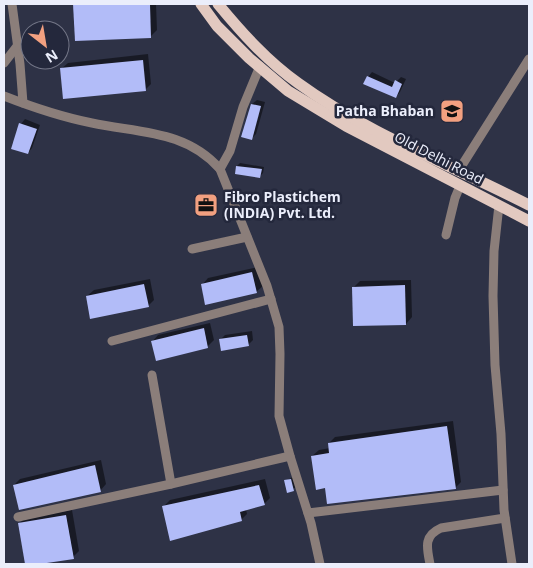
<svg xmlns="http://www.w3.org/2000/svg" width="533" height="568" font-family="'Open Sans',sans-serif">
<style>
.shadow{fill:#0007}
.building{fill:#b2bcf8}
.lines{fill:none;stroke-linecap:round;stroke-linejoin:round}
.minor{stroke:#8b7e7a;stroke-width:9}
.major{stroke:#e2c9c0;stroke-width:11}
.labels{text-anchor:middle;stroke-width:5;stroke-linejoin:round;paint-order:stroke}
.poi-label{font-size:14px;font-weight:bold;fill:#ebeefb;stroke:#24283c;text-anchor:end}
.street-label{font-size:14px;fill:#ebeefb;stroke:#24283c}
</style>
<rect width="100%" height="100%" fill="#2e3246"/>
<!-- shadow -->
<g class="shadow">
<path d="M75,4H156L157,30L151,36L76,40Z"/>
<path d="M148,54L151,84L145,90L61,69L68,63Z"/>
<path d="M372,72L395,83L401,77L406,79L400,92L396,97L368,77Z"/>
<path d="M257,100L265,102L256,134L252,138V104Z"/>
<path d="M25,119L40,125L32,148L28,153L21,124Z"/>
<path d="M240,163L264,167L263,173L260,176L236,173L237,166Z"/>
<path d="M258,267L263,286L256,292L202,285L208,278Z"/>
<path d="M150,279L154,300L148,306L87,296L94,290Z"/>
<path d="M411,280L412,317L406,324L354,287L360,281Z"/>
<path d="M210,323L214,340L208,346L157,359L152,342L158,335Z"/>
<path d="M252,331L253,340L248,345L220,340L225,335Z"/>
<path d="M453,421L461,482L455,488L326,487L312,456L319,450L330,448L329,443L335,437Z"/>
<path d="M101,460L106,484L100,491L14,485L20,479Z"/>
<path d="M293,477L297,487L288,491L286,481Z"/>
<path d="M265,479L270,498L264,504L246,509L247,514L241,520L164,506L170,500Z"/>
<path d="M72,510L79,551L73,557L26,564L19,524L25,518Z"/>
</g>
<!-- building -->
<g class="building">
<path d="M73,4H150L151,38L75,41Z"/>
<path d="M143,60L146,91L63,99L60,68Z"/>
<path d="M367,76L392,87L395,80L402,84L396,98L363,84Z"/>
<path d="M251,104L261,106L252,140L241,137Z"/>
<path d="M19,123L37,129L28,154L11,149Z"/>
<path d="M236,166L262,169L260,178L235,174Z"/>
<path d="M252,272L257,293L205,305L201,284Z"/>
<path d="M144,284L149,307L90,319L86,296Z"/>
<path d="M405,285L406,325L353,326L352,287Z"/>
<path d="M204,328L208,348L156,361L151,341Z"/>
<path d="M247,335L249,346L221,351L219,339Z"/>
<path d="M447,426L456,489L327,504L325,488L316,490L311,456L329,453L328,443Z"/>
<path d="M95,465L101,492L19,510L13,485Z"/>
<path d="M291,479L294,491L287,493L284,480Z"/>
<path d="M259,485L265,505L240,512L242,521L170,541L162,506Z"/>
<path d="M66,515L74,559L40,564H25L18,523Z"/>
</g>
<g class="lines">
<!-- minor -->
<g class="minor">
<path d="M12,4L20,64L23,103"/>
<path d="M4,63L18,45"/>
<path d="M4,96C32,107 62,117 92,123C139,133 186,130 220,169L267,286L279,327L280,354L279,416L290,456L311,523L320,564"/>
<path d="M220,169L230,151L243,107L260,66"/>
<path d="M459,170L529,59"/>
<path d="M499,205L494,251L493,296L495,365L501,434L504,510L512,564"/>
<path d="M446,235L455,198L460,186"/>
<path d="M192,249L247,237"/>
<path d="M112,341L271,299"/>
<path d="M152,375L171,484"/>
<path d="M308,513L503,490"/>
<path d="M18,517L171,484L290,456"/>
<path d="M430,564C427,548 423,536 441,528L505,518"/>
</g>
<!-- major -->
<g class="major">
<path d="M201,4L217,26L249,58L288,91L346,126L529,221"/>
<path d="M218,4C242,33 267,61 298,83C368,134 453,166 529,205"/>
</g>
</g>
<!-- icons -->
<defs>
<g id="school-square" transform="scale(1.25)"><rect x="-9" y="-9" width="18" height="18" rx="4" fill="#f2a080" stroke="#24283c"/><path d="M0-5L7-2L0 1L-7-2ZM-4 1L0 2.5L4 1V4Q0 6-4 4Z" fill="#111"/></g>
<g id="office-square" transform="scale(1.25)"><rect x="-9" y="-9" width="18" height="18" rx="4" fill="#f2a080" stroke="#24283c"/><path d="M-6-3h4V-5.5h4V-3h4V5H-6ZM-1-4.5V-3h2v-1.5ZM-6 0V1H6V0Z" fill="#111"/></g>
</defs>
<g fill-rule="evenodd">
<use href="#school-square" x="452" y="111"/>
<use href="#office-square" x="206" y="205"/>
</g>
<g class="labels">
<!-- poi labels -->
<g class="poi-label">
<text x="434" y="116">Patha Bhaban</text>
<text x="224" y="202" text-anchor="start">Fibro Plastichem<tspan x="224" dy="16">(INDIA) Pvt. Ltd.</tspan></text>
</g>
<!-- street labels -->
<g class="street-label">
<text transform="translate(439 158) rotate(27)" y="5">Old Delhi Road</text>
</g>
</g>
<!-- border -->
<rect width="533" height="568" fill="none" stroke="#ebeefb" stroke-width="10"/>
<!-- north arrow -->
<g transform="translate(45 45) rotate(149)"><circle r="24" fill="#24283c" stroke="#747788"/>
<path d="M0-4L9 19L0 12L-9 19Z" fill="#f2a080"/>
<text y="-8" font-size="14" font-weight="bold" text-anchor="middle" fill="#ebeefb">N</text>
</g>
</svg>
